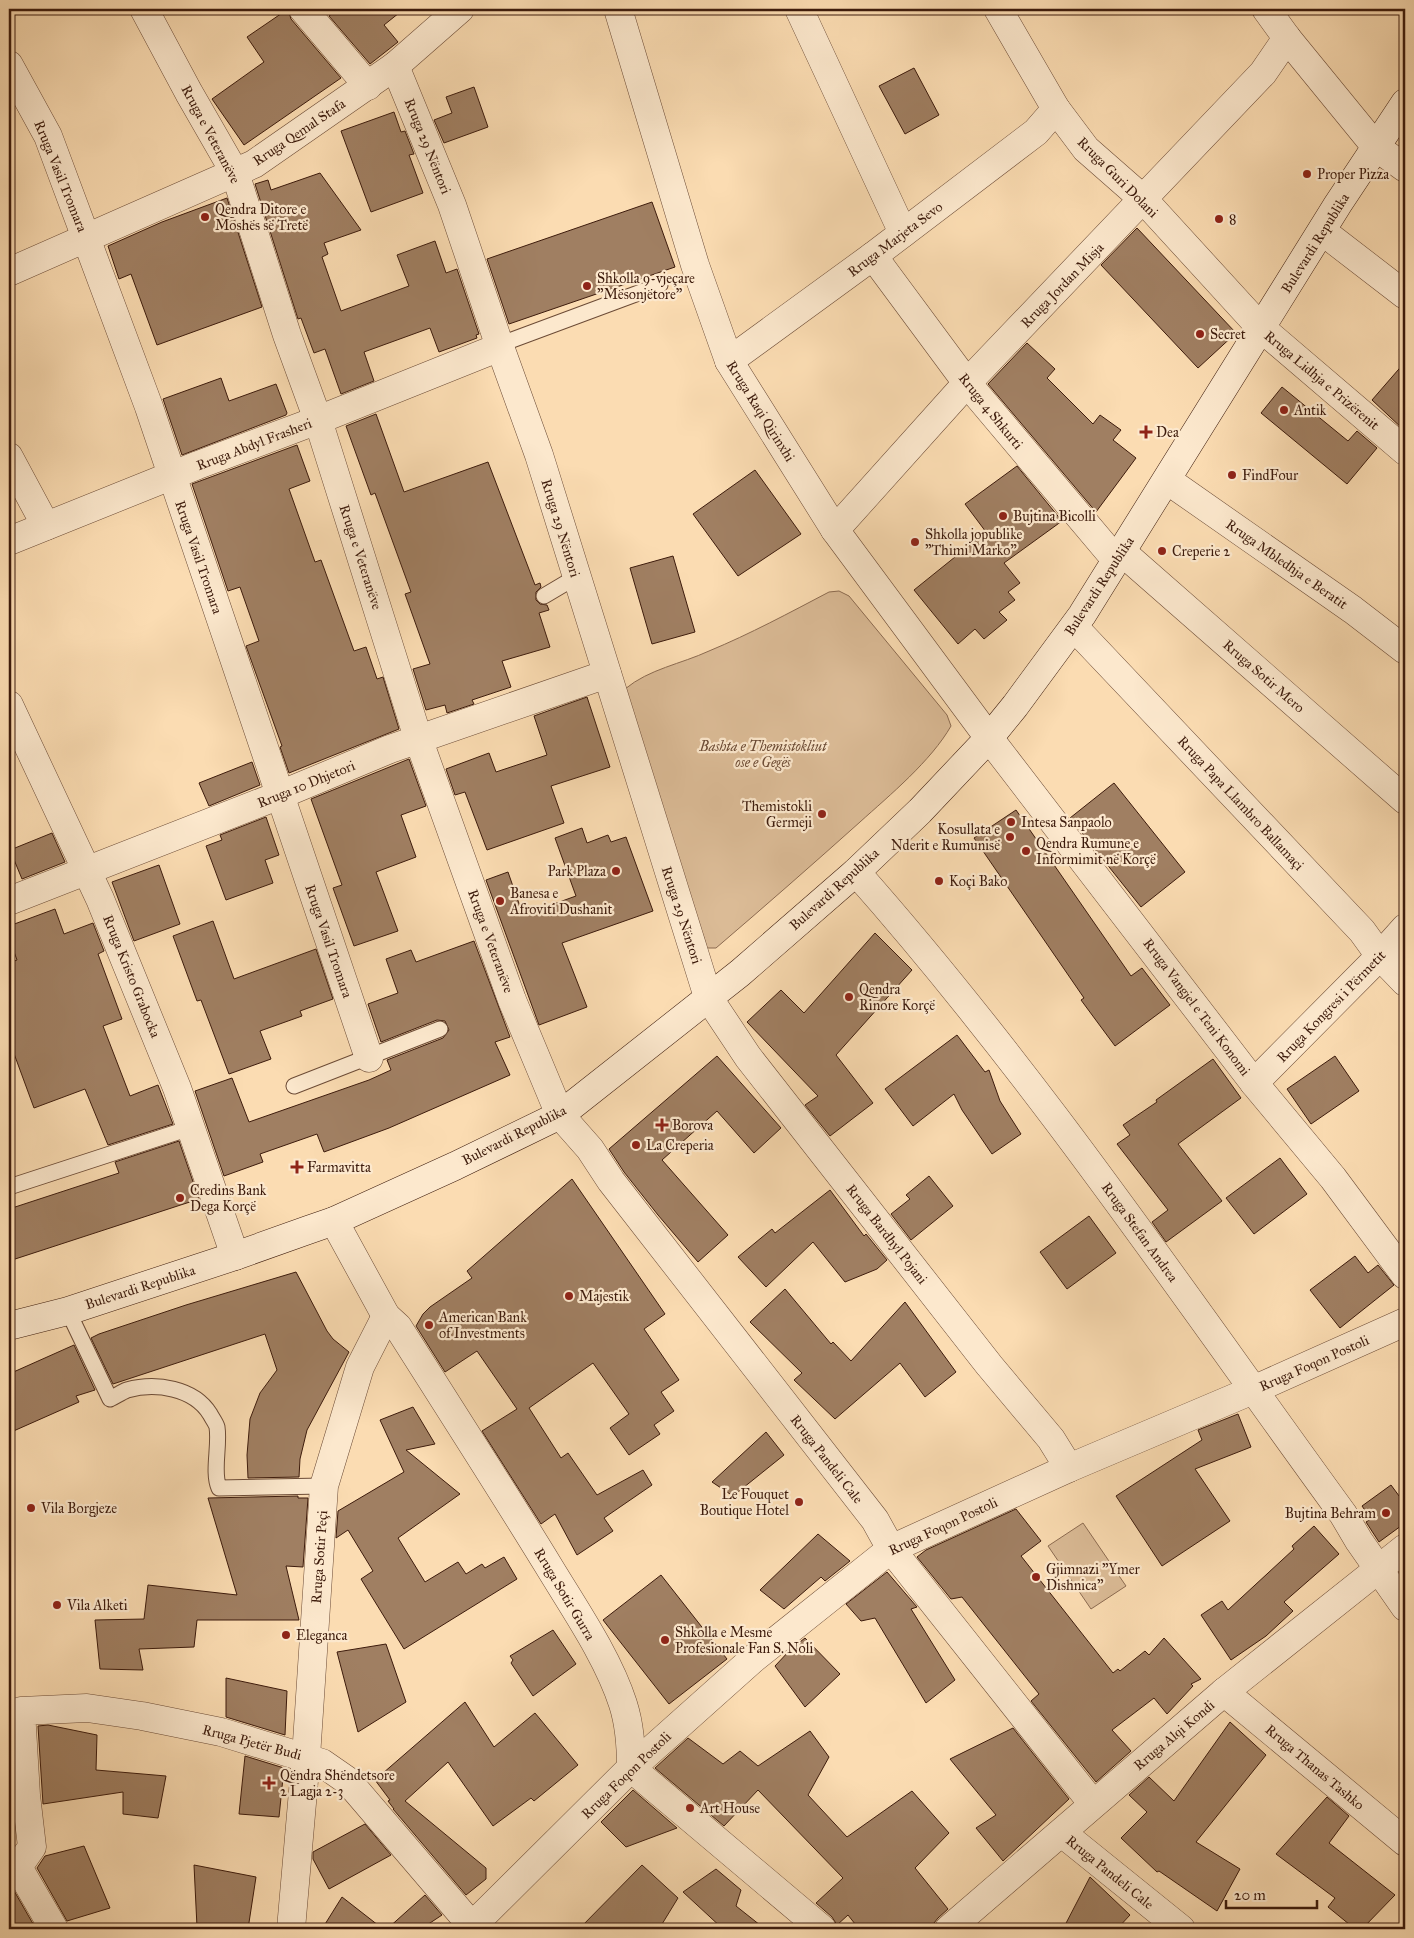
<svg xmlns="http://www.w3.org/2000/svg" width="1414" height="1938" font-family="'IM FELL Great Primer',serif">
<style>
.green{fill:#dbbb96;stroke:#8c6b51}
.building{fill:#a07f62;stroke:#3d1b0c}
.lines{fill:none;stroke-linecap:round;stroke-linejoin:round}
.lane-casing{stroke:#6c4b36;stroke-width:17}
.street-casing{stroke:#6c4b36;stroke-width:29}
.secondary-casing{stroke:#3d1b0c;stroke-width:29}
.lane{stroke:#fce8cd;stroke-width:15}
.street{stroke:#fce8cd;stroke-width:28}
.secondary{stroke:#fce8cd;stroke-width:28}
.poi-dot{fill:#8f2418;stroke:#fce8cd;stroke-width:2}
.labels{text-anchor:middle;stroke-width:4.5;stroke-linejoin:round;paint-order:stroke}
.street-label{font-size:14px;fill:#3d1b0c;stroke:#fce8cd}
.poi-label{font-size:14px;fill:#3d1b0c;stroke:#fce8cd;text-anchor:start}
.park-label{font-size:14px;font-style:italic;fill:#6c4b35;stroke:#fce8cd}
</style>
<rect width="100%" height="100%" fill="#fbdcb2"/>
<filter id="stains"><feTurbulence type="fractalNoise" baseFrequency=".004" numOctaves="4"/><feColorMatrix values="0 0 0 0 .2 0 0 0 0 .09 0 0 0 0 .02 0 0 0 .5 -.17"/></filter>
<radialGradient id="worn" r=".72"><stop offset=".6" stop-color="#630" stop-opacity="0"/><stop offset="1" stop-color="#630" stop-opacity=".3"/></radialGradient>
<!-- green -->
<g class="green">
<path d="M839,591L849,596L947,715L951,726C931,761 890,795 860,822C812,865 764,907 716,948H707L625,689C649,669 681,664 709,651C750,634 789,613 829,592Z"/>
<path d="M1083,1523L1126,1586L1091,1609L1048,1546Z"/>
</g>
<!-- building -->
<g class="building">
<path d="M288,9L291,19L341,78L244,145L212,99L264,62L247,37Z"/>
<path d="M338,9H404L384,25L398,42L370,64L329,16Z"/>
<path d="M914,68L939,115L905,134L879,86Z"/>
<path d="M474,87L488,127L444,143L434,120L452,113L446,97Z"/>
<path d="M394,112L401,132L405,131L414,154L409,155L423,193L371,212L341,131Z"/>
<path d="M320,173L361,230L324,243L328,254L322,257L341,311L409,286L397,255L435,241L446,273L457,269L479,334L476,335L477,338L439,352L430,328L364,352L374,381L341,394L325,349L314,353L301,318L298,319L255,184L268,180L271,190Z"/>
<path d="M227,198L262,307L157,345L131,274L119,279L108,246L162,222Z"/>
<path d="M652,202L675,267L509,324L487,259Z"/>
<path d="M1137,228L1236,333L1198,368L1101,265Z"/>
<path d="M1027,343L1055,369L1047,378L1093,424L1100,415L1121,430L1113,440L1136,458L1096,512L988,384Z"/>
<path d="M1405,362V431L1372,400Z"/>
<path d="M221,378L229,401L276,384L287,413L286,415L182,455L163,399Z"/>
<path d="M1282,387L1348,441L1357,431L1377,448L1347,484L1261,413Z"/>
<path d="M376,414L404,492L488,462L535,585L540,583L541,587L536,592V600L540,604L547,605L549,610L539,613L550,647L502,661L511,687L472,700L474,704L447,713L445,705L426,710L413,669L430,664L405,594L411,592L375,493L371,495L346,426Z"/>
<path d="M297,445L310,481L289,489L315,562L321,560L354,651L366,647L377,679L383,677L399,729L289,773L280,747L282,746L246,646L259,641L240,587L228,591L192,484Z"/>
<path d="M1017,466L1062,521L1004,563L1020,583L1008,592L1015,600L999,612L1007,620L984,639L975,629L958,644L914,590L986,532L965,504Z"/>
<path d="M755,470L801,534L738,576L693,514Z"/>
<path d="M673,556L695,632L652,644L630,568Z"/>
<path d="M587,697L610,767L551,786L564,823L487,850L465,792L455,795L446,769L489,753L496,772L547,755L534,716Z"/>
<path d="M409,759L426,806L401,815L416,857L376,872L398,931L354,946L333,888L342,885L311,799Z"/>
<path d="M252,762L260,785L209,806L199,783Z"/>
<path d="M1114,783L1185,872L1141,907L1070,818Z"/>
<path d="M1016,810L1131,976L1142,968L1170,1005L1115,1046L1081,1000L1084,998L974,838Z"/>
<path d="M266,817L279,855L265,860L273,883L226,900L206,846L222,840L220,835Z"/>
<path d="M582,828L587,843L608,835L611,842L626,837L653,911L562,943L587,1007L539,1025L486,880L508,872L523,915L576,896L555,838Z"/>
<path d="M52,833L65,862L22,879L10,850Z"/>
<path d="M159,865L180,924L134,941L112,882Z"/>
<path d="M55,909L64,934L93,923L104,951L98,954L122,1019L103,1026L130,1096L158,1085L173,1124L108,1145L85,1089L34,1108L9,1040V963L17,960L9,938V926Z"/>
<path d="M213,921L234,979L316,949L333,999L300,1011L302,1016L260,1031L271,1059L229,1074L201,1000L197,1001L173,936Z"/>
<path d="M875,933L912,970L836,1055L873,1103L830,1136L805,1105L818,1096L747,1022L781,990L804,1013Z"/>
<path d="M474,941L510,1037L495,1042L510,1075L389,1128L324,1152L317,1134L260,1154L263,1162L224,1176L195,1091L232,1078L249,1122L369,1080L391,1070L387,1060L443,1038L449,1030L445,1021L437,1020L381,1042L368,1004L398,993L386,959L411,950L416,962Z"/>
<path d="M957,1035L985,1072L989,1070L1000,1101L1021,1134L992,1154L962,1110L954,1094L913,1126L885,1089Z"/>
<path d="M717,1056L781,1128L754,1153L717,1111L662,1160L728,1235L698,1262L658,1215L624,1172L609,1149Z"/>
<path d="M1335,1056L1359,1091L1311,1124L1287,1089Z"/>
<path d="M1213,1059L1241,1098L1178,1144L1222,1201L1166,1242L1152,1222L1168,1210L1117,1144L1130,1135L1123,1125L1157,1102L1156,1100Z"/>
<path d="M179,1141L199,1199L9,1261V1209L119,1173L115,1162Z"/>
<path d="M1280,1158L1307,1194L1254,1234L1226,1198Z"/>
<path d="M929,1176L953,1206L911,1240L891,1214L910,1199L906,1195Z"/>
<path d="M572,1179L665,1314L644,1329L679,1380L661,1392L674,1411L654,1425L660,1434L629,1455L610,1428L629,1414L593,1363L529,1408L561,1458L568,1453L597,1495L643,1470L652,1485L604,1518L613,1531L577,1555L555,1514L541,1524L482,1431L517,1409L477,1351L445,1372L416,1326L423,1314L430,1307L472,1278L467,1271Z"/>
<path d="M830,1190L864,1236L866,1234L887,1260L877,1269L845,1282L813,1242L766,1287L738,1257L772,1229L775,1233Z"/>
<path d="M1089,1216L1116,1253L1067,1289L1040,1252Z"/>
<path d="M1355,1256L1368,1273L1378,1265L1394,1285L1340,1328L1310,1290Z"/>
<path d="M296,1272L327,1331L333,1339L349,1352L307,1430L300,1459L299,1477L248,1478L247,1455L250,1419L260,1393L277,1370L265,1334L113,1384L91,1338L99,1334L186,1305Z"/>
<path d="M785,1289L831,1344L833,1342L851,1361L905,1302L956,1372L925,1397L900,1363L835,1419L794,1380L802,1373L750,1322Z"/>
<path d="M74,1345L95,1390L76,1396L79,1402L9,1433V1374Z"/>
<path d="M413,1407L435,1444L406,1450L460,1494L398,1538L425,1582L458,1562L466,1574L482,1564L485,1568L504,1557L517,1579L404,1649L361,1579L373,1571L348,1530L336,1538L338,1511L404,1472L380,1420Z"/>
<path d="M1238,1414L1251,1447L1195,1469L1230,1521L1162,1566L1116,1496L1202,1440L1198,1430Z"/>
<path d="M766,1432L784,1455L733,1496L712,1482Z"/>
<path d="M1391,1485L1405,1504V1523L1379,1542L1366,1522L1371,1519L1362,1506Z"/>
<path d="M298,1496V1498H308L303,1567L286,1566L299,1620H197L194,1647L139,1649L143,1670L100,1669L95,1620L144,1619L148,1585L237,1595L208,1498Z"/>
<path d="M1016,1509L1041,1541L1021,1556L1113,1673L1118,1669L1120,1671L1145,1651L1149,1655L1164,1638L1201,1679L1191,1684L1193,1686L1167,1714L1154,1698L1112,1730L1131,1751L1096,1782L1031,1701L1039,1694L962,1597L951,1599L917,1557L926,1550Z"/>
<path d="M1314,1526L1339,1554L1284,1602L1293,1611L1266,1636L1231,1660L1201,1615L1222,1601L1228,1610L1294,1549L1292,1546Z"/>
<path d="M818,1534L850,1561L825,1581L821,1577L784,1609L760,1590Z"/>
<path d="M887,1572L917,1607L911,1609L955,1680L926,1703L875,1618L861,1621L846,1604Z"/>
<path d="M661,1575L727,1659L669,1704L603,1620Z"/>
<path d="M553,1630L576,1664L533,1696L511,1663L513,1660L510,1656Z"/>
<path d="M805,1638L840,1674L805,1707L775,1666L791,1649Z"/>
<path d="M386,1644L406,1702L358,1732L337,1652Z"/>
<path d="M226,1678L287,1691L285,1735L226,1717Z"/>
<path d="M465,1702L494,1747L535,1713L578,1765L534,1801L531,1798L493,1826L448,1762L405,1801L486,1868V1879L466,1895L393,1809H394L388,1801L390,1800L375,1780Z"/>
<path d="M1230,1722L1266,1755L1196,1842L1240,1869L1217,1911L1159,1871L1157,1872L1121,1838L1147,1812L1129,1795L1149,1777L1174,1801Z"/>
<path d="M48,1725L97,1735L96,1770L166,1776L158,1818L123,1814V1792L43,1804L38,1726Z"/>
<path d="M1013,1728L1069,1799L1003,1861L976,1828L996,1815L950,1759Z"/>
<path d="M810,1731L829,1757L808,1795L847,1837L912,1791L949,1833L915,1868L948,1909L938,1918L934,1923V1929H859L848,1915L837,1925L832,1917L816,1903L843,1878L758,1790L724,1826L655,1768L688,1738L723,1764L740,1751L758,1766Z"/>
<path d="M245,1756L284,1768L279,1817L239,1814Z"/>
<path d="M633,1790L677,1828L626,1847L601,1822Z"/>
<path d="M1327,1797L1349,1816L1329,1843L1395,1895L1362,1929H1355L1328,1907L1335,1898L1276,1854Z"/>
<path d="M365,1824L391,1855L329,1889L313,1859V1852Z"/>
<path d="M84,1846L110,1908L67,1921L37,1868L45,1856Z"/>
<path d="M194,1865L256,1877L248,1929L197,1927Z"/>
<path d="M642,1865L678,1898L659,1929H579Z"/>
<path d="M716,1869L741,1890L736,1906L765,1929H723L683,1892Z"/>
<path d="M1090,1877L1130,1915L1117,1929H1063Z"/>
<path d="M9,1882L36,1929H9Z"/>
<path d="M425,1895L442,1915L421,1929H387Z"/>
<path d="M342,1897L383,1929H322Z"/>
</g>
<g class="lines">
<!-- lane casing -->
<g class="lane-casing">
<g id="lane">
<path d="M500,347L512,340L660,285"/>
<path d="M544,596L576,577"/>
<path d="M294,1086L440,1029"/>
<path d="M9,1187L190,1128"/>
<path d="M68,1311L110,1399C116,1396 122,1392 127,1390C156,1382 194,1388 210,1414C212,1418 216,1423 217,1427C220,1446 212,1472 219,1488L324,1486"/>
</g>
</g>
<!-- street casing -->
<g class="street-casing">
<g id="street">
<path d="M144,9L189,93L235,173L287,335L318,420L418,738L512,1000L560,1115L590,1149L611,1181L875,1520L891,1549L1093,1804"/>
<path d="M303,9L368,86"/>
<path d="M618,9L695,265L729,361L835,530L989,738L1254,1083L1333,1178L1405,1275"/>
<path d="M799,9L903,233"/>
<path d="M998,9L1056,109L1086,149L1143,199L1261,328L1405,451"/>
<path d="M1266,9L1287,38L1376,147L1405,168"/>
<path d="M9,65L48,136L149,407L369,1058"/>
<path d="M395,66L452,205L500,347L539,455L708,997L748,1057L989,1365L1051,1439L1069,1468"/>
<path d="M1322,231L1405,295"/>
<path d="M873,256L967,383L1116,560"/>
<path d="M9,272L254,164L395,66L460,9"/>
<path d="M729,361L873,256L1036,132L1056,109"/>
<path d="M9,457L46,526"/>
<path d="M1167,480L1353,610L1405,650"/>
<path d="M835,530L967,383L1263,73L1287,38"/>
<path d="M9,541L198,465L318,420L500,347"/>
<path d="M1122,552L1405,800"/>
<path d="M1074,627L1362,931L1380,956L1405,982"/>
<path d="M9,705L100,899L177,1088L235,1256"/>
<path d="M856,872C1034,1073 1185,1297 1343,1514L1359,1541L1405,1607"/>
<path d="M9,901L280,795L390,749L607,674"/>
<path d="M1254,1083L1380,956L1405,928"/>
<path d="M334,1221L386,1316L398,1327C448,1406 499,1485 548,1565C574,1608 608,1657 623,1704C630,1726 631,1746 631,1768L822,1929"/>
<path d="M1224,1692L1405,1842"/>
<path d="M1062,1833L1181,1929"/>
<path d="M54,1929L18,1867L32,1847L26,1795L21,1711L87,1708L142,1716L221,1732L322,1763L348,1781L472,1926"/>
<path d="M291,1929L306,1757L324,1486L360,1367L386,1316"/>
<path d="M469,1929L631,1768L753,1659L891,1549L1069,1468L1253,1390L1405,1322"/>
<path d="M949,1929L1224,1692L1405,1548"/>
</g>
</g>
<!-- secondary casing -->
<g class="secondary-casing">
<path id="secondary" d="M9,1326L68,1311L235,1256L308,1230L334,1221L455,1166L560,1115L740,973L856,872L920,811L989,738L1015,706L1082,615L1338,204L1405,103"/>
</g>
<!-- lane -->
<use href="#lane" class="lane"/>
<!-- street -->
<use href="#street" class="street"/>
<!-- secondary -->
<use href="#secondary" class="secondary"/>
</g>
<!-- markers -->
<g class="poi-dot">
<circle cx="1307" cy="174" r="5"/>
<circle cx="205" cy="217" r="5"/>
<circle cx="1219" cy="219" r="5"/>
<circle cx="587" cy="286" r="5"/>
<circle cx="1200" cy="334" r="5"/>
<circle cx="1284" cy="410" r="5"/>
<path d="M1143.5 424.5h5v5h5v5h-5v5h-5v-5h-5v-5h5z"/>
<circle cx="1232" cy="475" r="5"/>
<circle cx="1003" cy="516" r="5"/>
<circle cx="915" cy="542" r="5"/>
<circle cx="1162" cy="551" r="5"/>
<circle cx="822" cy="814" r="5"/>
<circle cx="1011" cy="822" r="5"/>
<circle cx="1010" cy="837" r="5"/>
<circle cx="1026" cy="851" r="5"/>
<circle cx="616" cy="871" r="5"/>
<circle cx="939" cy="881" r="5"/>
<circle cx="500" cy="901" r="5"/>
<circle cx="849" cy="997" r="5"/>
<path d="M659.5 1117.5h5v5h5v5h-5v5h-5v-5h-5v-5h5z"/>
<circle cx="636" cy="1145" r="5"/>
<path d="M294.5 1159.5h5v5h5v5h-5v5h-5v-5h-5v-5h5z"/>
<circle cx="180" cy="1198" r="5"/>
<circle cx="569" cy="1296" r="5"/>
<circle cx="429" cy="1325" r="5"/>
<circle cx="799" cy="1502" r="5"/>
<circle cx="31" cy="1508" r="5"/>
<circle cx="1386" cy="1513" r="5"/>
<circle cx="1036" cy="1577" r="5"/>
<circle cx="57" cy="1605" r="5"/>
<circle cx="286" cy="1635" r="5"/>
<circle cx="665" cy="1640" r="5"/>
<path d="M266.5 1775.5h5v5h5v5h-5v5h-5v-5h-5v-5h5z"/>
<circle cx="690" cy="1808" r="5"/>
</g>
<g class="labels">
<!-- street labels -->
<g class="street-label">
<text transform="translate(299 132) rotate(-34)" y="5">Rruga Qemal Stafa</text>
<text transform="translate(211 134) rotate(62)" y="5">Rruga e Veteranëve</text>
<text transform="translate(428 146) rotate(68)" y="5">Rruga 29 Nëntori</text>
<text transform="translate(61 176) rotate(68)" y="5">Rruga Vasil Tromara</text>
<text transform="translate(1118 177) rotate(45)" y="5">Rruga Guri Dolani</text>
<text transform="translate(895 239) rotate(-37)" y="5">Rruga Marjeta Sevo</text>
<text transform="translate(1315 243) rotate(-58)" y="5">Bulevardi Republika</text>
<text transform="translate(1062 285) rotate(-46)" y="5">Rruga Jordan Misja</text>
<text transform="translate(1322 380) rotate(40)" y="5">Rruga Lidhja e Prizërenit</text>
<text transform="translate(761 411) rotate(58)" y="5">Rruga Raqi Qirinxhi</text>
<text transform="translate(991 411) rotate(51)" y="5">Rruga 4 Shkurti</text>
<text transform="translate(254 444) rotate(-21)" y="5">Rruga Abdyl Frasheri</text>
<text transform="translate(561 528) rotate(73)" y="5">Rruga 29 Nëntori</text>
<text transform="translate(199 557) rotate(71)" y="5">Rruga Vasil Tromara</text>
<text transform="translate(361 557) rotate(72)" y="5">Rruga e Veteranëve</text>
<text transform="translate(1287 564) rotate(35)" y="5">Rruga Mbledhja e Beratit</text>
<text transform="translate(1099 586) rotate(-57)" y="5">Bulevardi Republika</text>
<text transform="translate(1264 676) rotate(41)" y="5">Rruga Sotir Mero</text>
<text transform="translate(306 784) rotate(-22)" y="5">Rruga 10 Dhjetori</text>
<text transform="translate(1241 803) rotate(47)" y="5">Rruga Papa Llambro Ballamaçi</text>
<text transform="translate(834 889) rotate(-42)" y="5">Bulevardi Republika</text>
<text transform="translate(682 915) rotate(72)" y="5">Rruga 29 Nëntori</text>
<text transform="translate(329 941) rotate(71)" y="5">Rruga Vasil Tromara</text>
<text transform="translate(491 941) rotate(70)" y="5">Rruga e Veteranëve</text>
<text transform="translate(132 976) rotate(68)" y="5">Rruga Kristo Grabocka</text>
<text transform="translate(1331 1006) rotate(-46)" y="5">Rruga Kongresi i Përmetit</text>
<text transform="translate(1197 1007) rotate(53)" y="5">Rruga Vangjel e Teni Konomi</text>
<text transform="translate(514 1135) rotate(-27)" y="5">Bulevardi Republika</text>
<text transform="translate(1140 1232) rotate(54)" y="5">Rruga Stefan Andrea</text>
<text transform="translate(887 1234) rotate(52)" y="5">Rruga Bardhyl Pojani</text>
<text transform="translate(140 1287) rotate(-18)" y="5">Bulevardi Republika</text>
<text transform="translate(1314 1363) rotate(-24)" y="5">Rruga Foqon Postoli</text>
<text transform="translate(827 1459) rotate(52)" y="5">Rruga Pandeli Cale</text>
<text transform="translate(943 1526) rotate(-25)" y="5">Rruga Foqon Postoli</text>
<text transform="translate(319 1557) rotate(-86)" y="5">Rruga Sotir Peçi</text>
<text transform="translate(565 1594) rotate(59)" y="5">Rruga Sotir Gurra</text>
<text transform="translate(1174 1735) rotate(-40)" y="5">Rruga Alqi Kondi</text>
<text transform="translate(252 1742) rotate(15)" y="5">Rruga Pjetër Budi</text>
<text transform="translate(1315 1767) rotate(40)" y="5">Rruga Thanas Tashko</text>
<text transform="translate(626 1775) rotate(-44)" y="5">Rruga Foqon Postoli</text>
<text transform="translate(1110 1872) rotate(39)" y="5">Rruga Pandeli Cale</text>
</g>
<!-- poi labels -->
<g class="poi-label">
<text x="1317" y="179">Proper Pizza</text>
<text x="215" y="214">Qendra Ditore e<tspan x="215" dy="16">Moshës së Tretë</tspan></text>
<text x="1229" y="224">8</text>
<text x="597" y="283">Shkolla 9-vjeçare<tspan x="597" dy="16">"Mësonjëtore"</tspan></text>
<text x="1210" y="339">Secret</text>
<text x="1294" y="415">Antik</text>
<text x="1156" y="437">Dea</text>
<text x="1242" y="480">FindFour</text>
<text x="1013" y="521">Bujtina Bicolli</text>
<text x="925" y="539">Shkolla jopublike<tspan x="925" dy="16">"Thimi Marko"</tspan></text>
<text x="1172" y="556">Creperie 2</text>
<text x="812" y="811" text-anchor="end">Themistokli<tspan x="812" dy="16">Germeji</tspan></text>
<text x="1021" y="827">Intesa Sanpaolo</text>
<text x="1000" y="834" text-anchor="end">Kosullata e<tspan x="1000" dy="16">Nderit e Rumunisë</tspan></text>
<text x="1036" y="848">Qendra Rumune e<tspan x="1036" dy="16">Informimit në Korçë</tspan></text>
<text x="606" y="876" text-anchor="end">Park Plaza</text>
<text x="949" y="886">Koçi Bako</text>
<text x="510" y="898">Banesa e<tspan x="510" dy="16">Afroviti Dushanit</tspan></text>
<text x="859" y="994">Qendra<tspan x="859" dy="16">Rinore Korçë</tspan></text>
<text x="672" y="1130">Borova</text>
<text x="646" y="1150">La Creperia</text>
<text x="307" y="1172">Farmavitta</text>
<text x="190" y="1195">Credins Bank<tspan x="190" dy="16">Dega Korçë</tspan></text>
<text x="579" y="1301">Majestik</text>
<text x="439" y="1322">American Bank<tspan x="439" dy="16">of Investments</tspan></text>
<text x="789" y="1499" text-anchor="end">Le Fouquet<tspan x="789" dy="16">Boutique Hotel</tspan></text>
<text x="41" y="1513">Vila Borgjeze</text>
<text x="1376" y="1518" text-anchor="end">Bujtina Behram</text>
<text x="1046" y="1574">Gjimnazi "Ymer<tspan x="1046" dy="16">Dishnica"</tspan></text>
<text x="67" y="1610">Vila Alketi</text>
<text x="675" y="1637">Shkolla e Mesme<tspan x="675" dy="16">Profesionale Fan S. Noli</tspan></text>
<text x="296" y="1640">Eleganca</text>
<text x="280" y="1780">Qëndra Shëndetsore<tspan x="280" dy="16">2 Lagja 2-3</tspan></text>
<text x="700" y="1813">Art House</text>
</g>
<!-- park labels -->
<g class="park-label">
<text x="763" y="751">Bashta e Themistokliut<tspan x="763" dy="16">ose e Gegës</tspan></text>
</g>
</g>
<!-- margin -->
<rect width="1414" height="1938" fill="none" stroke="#fbdcb2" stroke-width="30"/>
<rect x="10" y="10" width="1394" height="1918" fill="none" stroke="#3d1b0c" stroke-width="2.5"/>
<rect x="15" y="15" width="1384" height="1908" fill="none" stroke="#3d1b0c"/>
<!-- scale -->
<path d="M1226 1900v8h91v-8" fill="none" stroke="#3d1b0c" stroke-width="2.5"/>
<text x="1234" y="1900" font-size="15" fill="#3d1b0c" stroke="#fce8cd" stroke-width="4" paint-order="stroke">20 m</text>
<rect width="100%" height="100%" filter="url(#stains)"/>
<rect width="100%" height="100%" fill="url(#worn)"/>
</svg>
